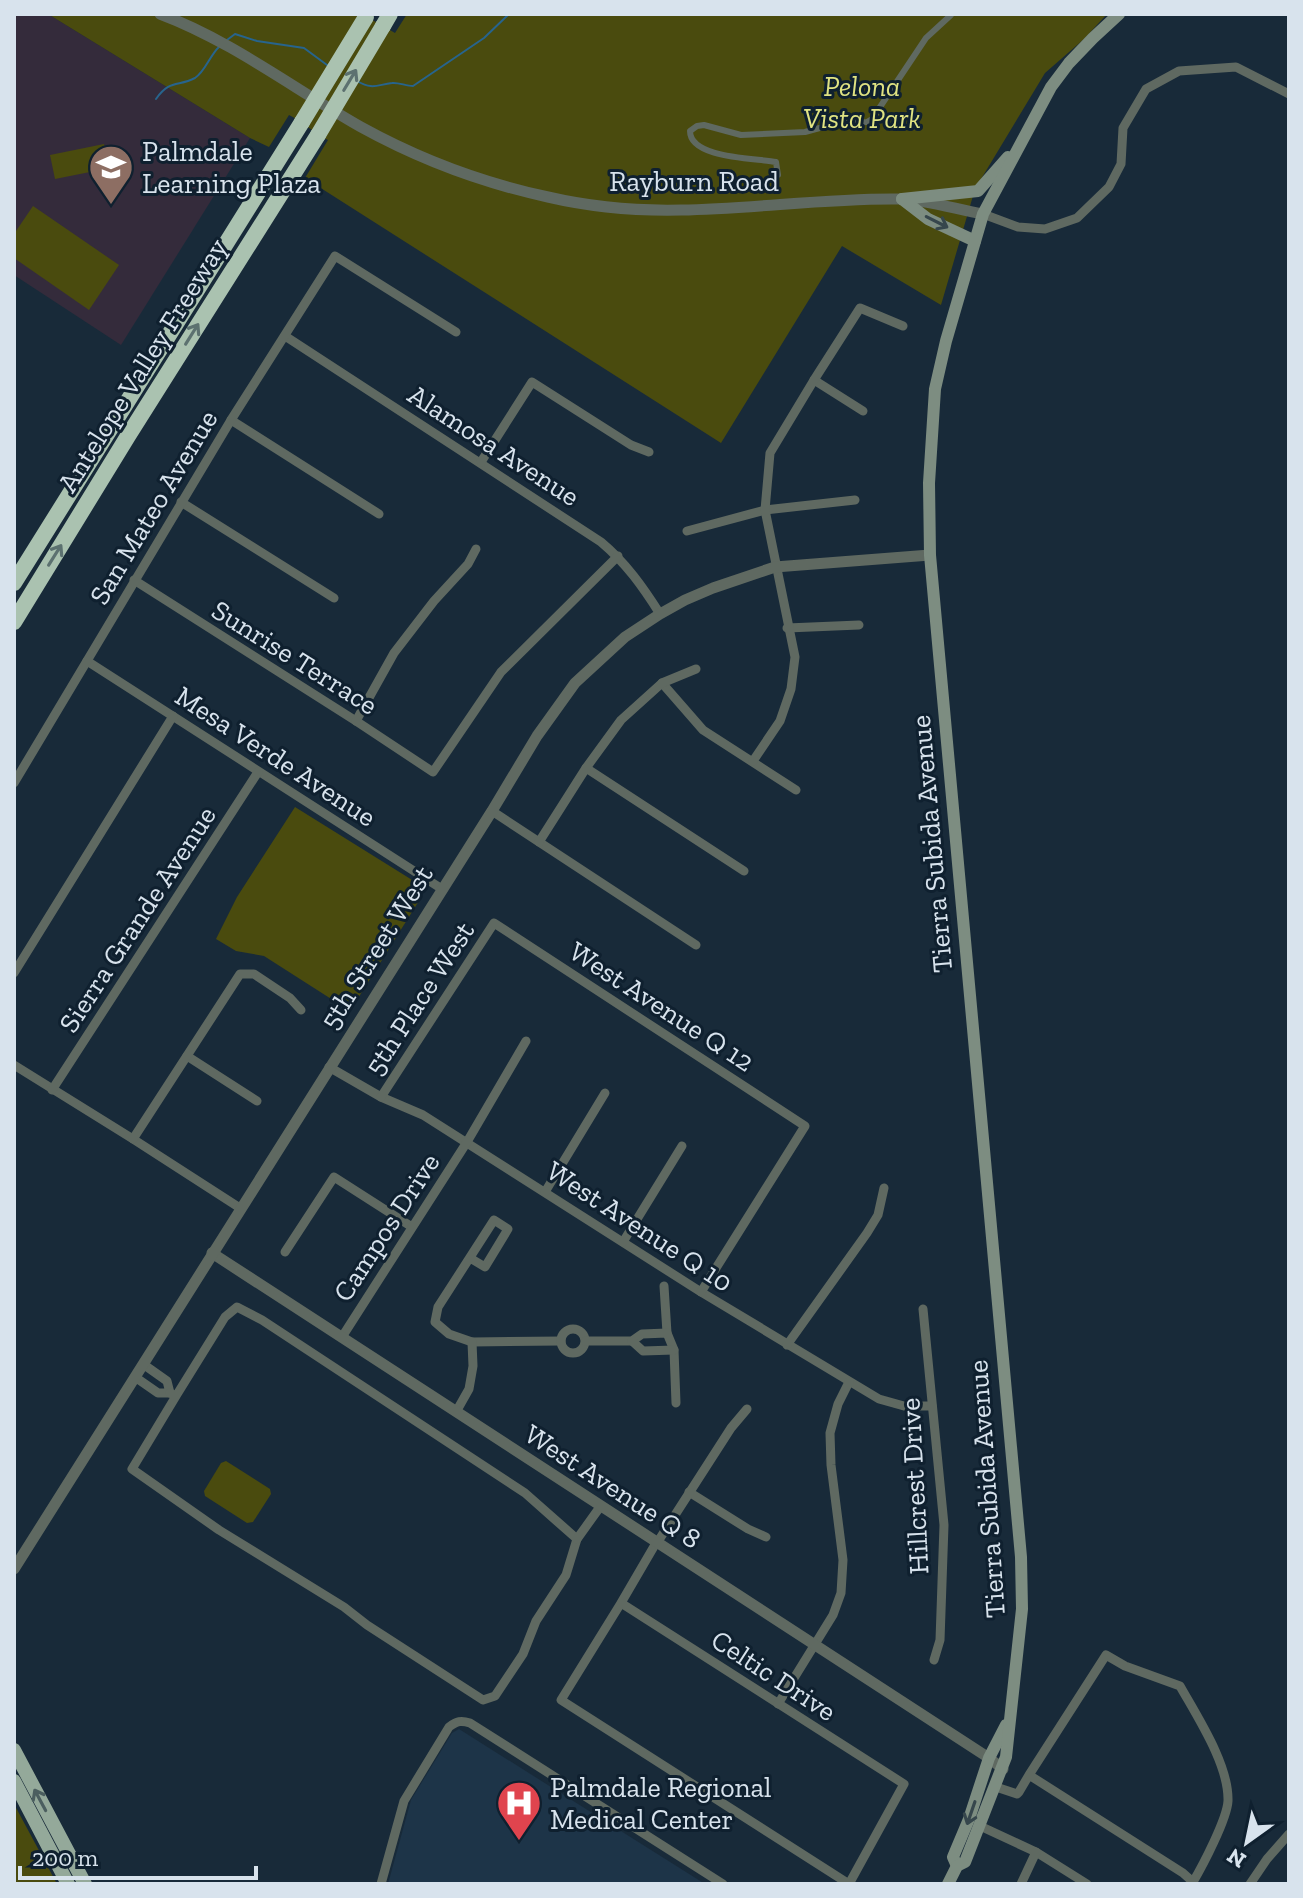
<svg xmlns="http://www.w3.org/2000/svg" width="1303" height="1898" font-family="'Zilla Slab',serif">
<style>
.built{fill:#1d3448}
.education{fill:#342b3b}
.green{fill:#4a4b0e}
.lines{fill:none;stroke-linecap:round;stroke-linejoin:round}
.stream{stroke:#27648d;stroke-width:2}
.pedestrian{stroke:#5f6961;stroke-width:6}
.minor{stroke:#5f6961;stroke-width:9}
.tertiary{stroke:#5f6961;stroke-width:11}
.secondary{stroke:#7d8d81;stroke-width:12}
.primary{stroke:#94a99a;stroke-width:14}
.motorway{stroke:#aac2b0;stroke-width:16}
.motorway-bridge{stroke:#aac2b0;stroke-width:16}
.oneway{stroke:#5c7170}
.oneway2{stroke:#36464c}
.oneway3{stroke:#4b5e5f}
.labels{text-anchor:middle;stroke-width:6;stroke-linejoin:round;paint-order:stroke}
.park-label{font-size:28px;font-style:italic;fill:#e0e382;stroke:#0f202f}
.poi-label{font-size:28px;fill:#d8e3ed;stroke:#0f202f;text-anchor:start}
.street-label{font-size:28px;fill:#d8e3ed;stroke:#0f202f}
</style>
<rect width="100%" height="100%" fill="#182a39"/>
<!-- built -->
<path class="built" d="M459,1729L705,1884H388L411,1800L452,1733Z"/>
<!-- education -->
<path class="education" d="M14,14H48L250,138L121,345L14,275Z"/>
<!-- green -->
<g class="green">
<path d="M48,14H362L395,33L407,14H1107L1084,39L1045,73L975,189L941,305L842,246L721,443L305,178L328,140C314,133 303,122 289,115L269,147L250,138Z"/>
<path d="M104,144L110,168L55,179L50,155Z"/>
<path d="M33,206L119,265L89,310L14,258V234Z"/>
<path d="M295,807L417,883L422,896L350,1011L264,956L236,951L216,939L237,897Z"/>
<path d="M226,1461L270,1489L271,1494L253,1522L247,1523L205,1496L204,1491L221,1463Z"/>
<path d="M14,1804L57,1884H14Z"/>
</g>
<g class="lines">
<!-- stream -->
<g class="stream">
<path d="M227,40L235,34L257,41L304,48L327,65"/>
<path d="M357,81C373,90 376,85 392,83C398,82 406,86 413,86L484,38L509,14"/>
<path d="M156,99C170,79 178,87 195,78C205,72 210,55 219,47"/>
</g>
<!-- pedestrian -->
<path class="pedestrian" d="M778,175L776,162C757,158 690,159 690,131L697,126L704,125L741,135L805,132L834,124L867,122L872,119L926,38L951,15"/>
<!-- minor -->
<g class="minor">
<path d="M983,214L1018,227L1045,229L1077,218L1109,187L1121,164L1123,128L1146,89L1179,71L1236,67L1289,94"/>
<path d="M285,336L601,542C626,563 643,587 660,614"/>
<path d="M814,380L863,411"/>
<path d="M231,420L379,514"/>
<path d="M481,462L532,382L631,445L649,452"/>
<path d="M181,502L334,598"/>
<path d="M687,531L765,510L855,500"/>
<path d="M134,580L356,721L433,772L501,672L618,556"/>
<path d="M787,628L859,625"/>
<path d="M87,661L442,889"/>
<path d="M662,683L703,730L796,790"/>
<path d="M356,721L394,653L434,601L468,564L476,549"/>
<path d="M753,761L780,721L791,689L795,657L765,510L770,453L814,380L860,308L903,326"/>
<path d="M586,768L744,871"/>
<path d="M14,783L231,420L335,256L456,332"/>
<path d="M492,811L696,945"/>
<path d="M539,842L586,768L621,720L662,683L696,669"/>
<path d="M14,973L173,716"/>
<path d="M187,1056L257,1101"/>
<path d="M14,1065L133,1139L240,1208"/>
<path d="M329,1067L381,1097L423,1115L701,1292L879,1399L904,1406H932"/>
<path d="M52,1090L258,772"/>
<path d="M381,1097L494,923L805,1126L701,1292"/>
<path d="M133,1139L240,974H254L290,998L301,1010"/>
<path d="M545,1192L605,1093"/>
<path d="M623,1242L682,1146"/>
<path d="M285,1252L334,1177L412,1227"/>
<path d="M470,1258L485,1267L508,1229L494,1220L438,1307L435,1322L449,1334L472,1342L561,1341"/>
<path d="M664,1286L667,1333"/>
<path d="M923,1309L944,1525L940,1640L934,1660"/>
<circle cx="573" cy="1341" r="12"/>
<path d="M342,1337L467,1142L526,1041"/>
<path d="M586,1341H632L642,1334L667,1333L674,1350L676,1403"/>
<path d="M632,1341L643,1351L674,1350"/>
<path d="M787,1345L867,1233L878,1215L884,1188"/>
<path d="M135,1377L158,1393H170L167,1381L143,1364"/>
<path d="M170,1393L176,1396L132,1469L219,1530L344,1607L367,1625L483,1700L495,1696L523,1654L536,1621L566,1575L577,1539L525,1493L262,1320L237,1307L225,1317L176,1396"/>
<path d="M456,1412L469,1389L473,1366L472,1342"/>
<path d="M689,1492L748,1529L766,1537"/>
<path d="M577,1539L600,1507"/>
<path d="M657,1543L731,1428L747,1409"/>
<path d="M621,1603L904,1784L849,1884L561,1700L621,1603L656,1543"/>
<path d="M778,1704L833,1615L841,1593L843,1560L831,1465L830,1433L838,1404L849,1382"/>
<path d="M996,1787L1017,1794L1019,1792L1029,1775L1106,1655L1125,1666L1180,1686C1198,1718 1229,1765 1228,1801C1227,1819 1203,1865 1193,1882L1183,1873L1029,1775"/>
<path d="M980,1826L1036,1852L1087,1884"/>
<path d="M381,1884L404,1801L449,1727C457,1721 461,1720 470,1723L723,1884"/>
<path d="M1021,1884L1036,1852"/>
<path d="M1250,1884L1267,1859L1289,1834"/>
</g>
<!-- tertiary -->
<g class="tertiary">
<path d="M160,14C232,41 294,89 361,127C419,159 483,183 548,197C591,207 637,211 681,210C754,209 826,198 899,199C923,199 959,210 983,214"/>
<path d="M212,1253L989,1758L1003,1769"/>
<path d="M14,1569L492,811L537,736L575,683L625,637L660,614L685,600L713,588L775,567L930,555"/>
</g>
<!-- secondary -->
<g class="secondary">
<path d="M902,199L978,191L1008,157"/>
<path d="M902,199L928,219L975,241"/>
<path d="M957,1866L953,1857L969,1819L989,1758L1006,1725"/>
<path d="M948,1884L957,1866L965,1862L1006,1757L1022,1609L1021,1557L930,555L929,483L935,389L946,341L983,214L1051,87L1069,63L1093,38L1119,14"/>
</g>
<!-- primary -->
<g class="primary">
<path d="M14,1750L85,1884"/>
<path d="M14,1781L68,1884"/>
</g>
<!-- motorway -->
<g class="motorway">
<path d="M383,26L390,14"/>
<path d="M14,583L302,122"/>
<path d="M14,622L128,436L318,135"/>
</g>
<!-- motorway-bridge -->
<g class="motorway-bridge">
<path d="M302,122L366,17"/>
<path d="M318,135L383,26"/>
</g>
</g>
<!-- one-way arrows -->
<defs><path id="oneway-shaft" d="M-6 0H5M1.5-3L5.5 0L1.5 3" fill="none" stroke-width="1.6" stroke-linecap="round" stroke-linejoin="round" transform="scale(2)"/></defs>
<g class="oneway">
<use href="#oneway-shaft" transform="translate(350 80) rotate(-59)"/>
<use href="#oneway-shaft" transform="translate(192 334) rotate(-58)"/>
<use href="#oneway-shaft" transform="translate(55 555) rotate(-58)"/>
</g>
<g class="oneway2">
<use href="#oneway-shaft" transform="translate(937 222) rotate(27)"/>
<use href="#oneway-shaft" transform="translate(971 1813) rotate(109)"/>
</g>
<use class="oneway3" href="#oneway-shaft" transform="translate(40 1800) rotate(-118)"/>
<!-- icons -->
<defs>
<g id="school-pin" transform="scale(2.3)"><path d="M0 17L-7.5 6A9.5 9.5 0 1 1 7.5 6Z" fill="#8d6e63" stroke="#0f202f"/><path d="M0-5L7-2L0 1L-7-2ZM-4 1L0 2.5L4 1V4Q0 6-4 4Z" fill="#fff"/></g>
<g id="hospital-pin" transform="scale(2.3)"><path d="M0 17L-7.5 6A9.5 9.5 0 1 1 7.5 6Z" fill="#e0444e" stroke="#0f202f"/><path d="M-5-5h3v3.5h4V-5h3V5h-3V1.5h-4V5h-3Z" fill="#fff"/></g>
</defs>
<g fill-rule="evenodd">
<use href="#school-pin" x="111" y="167"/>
<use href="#hospital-pin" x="519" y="1803"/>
</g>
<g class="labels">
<!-- park labels -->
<g class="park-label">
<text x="862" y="96">Pelona<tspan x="862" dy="32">Vista Park</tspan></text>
</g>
<!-- poi labels -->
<g class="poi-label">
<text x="142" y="161">Palmdale<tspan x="142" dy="32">Learning Plaza</tspan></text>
<text x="550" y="1797">Palmdale Regional<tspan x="550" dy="32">Medical Center</tspan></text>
</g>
<!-- street labels -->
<g class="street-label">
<text x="694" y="191">Rayburn Road</text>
<text transform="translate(142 365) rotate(-58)" y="10">Antelope Valley Freeway</text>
<text transform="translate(494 445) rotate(33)" y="10">Alamosa Avenue</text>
<text transform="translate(153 507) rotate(-59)" y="10">San Mateo Avenue</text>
<text transform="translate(295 657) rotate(32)" y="10">Sunrise Terrace</text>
<text transform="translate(276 756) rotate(33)" y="10">Mesa Verde Avenue</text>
<text transform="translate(931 844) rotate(-95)" y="10">Tierra Subida Avenue</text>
<text transform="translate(137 919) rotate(-57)" y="10">Sierra Grande Avenue</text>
<text transform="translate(376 947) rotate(-58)" y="10">5th Street West</text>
<text transform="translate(419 998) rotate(-57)" y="10">5th Place West</text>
<text transform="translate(662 1006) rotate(33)" y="10">West Avenue Q 12</text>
<text transform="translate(640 1226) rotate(33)" y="10">West Avenue Q 10</text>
<text transform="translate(386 1227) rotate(-57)" y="10">Campos Drive</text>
<text transform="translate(613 1486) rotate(33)" y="10">West Avenue Q 8</text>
<text transform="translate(914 1486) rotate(-93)" y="10">Hillcrest Drive</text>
<text transform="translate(986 1489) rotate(-94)" y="10">Tierra Subida Avenue</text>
<text transform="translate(774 1675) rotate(33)" y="10">Celtic Drive</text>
</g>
</g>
<!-- border -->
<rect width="1303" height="1898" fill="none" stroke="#d8e3ed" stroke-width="32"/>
<!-- north arrow -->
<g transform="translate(1247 1842) rotate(213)" stroke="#0f202f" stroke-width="6" paint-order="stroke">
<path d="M0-6L14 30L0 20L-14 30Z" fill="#d8e3ed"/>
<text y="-12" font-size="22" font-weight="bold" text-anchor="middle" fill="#d8e3ed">N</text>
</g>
<!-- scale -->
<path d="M20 1866v12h236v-12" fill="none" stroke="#d8e3ed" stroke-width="4"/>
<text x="32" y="1866" font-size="24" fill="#d8e3ed" stroke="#0f202f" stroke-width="6" paint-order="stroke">200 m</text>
</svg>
